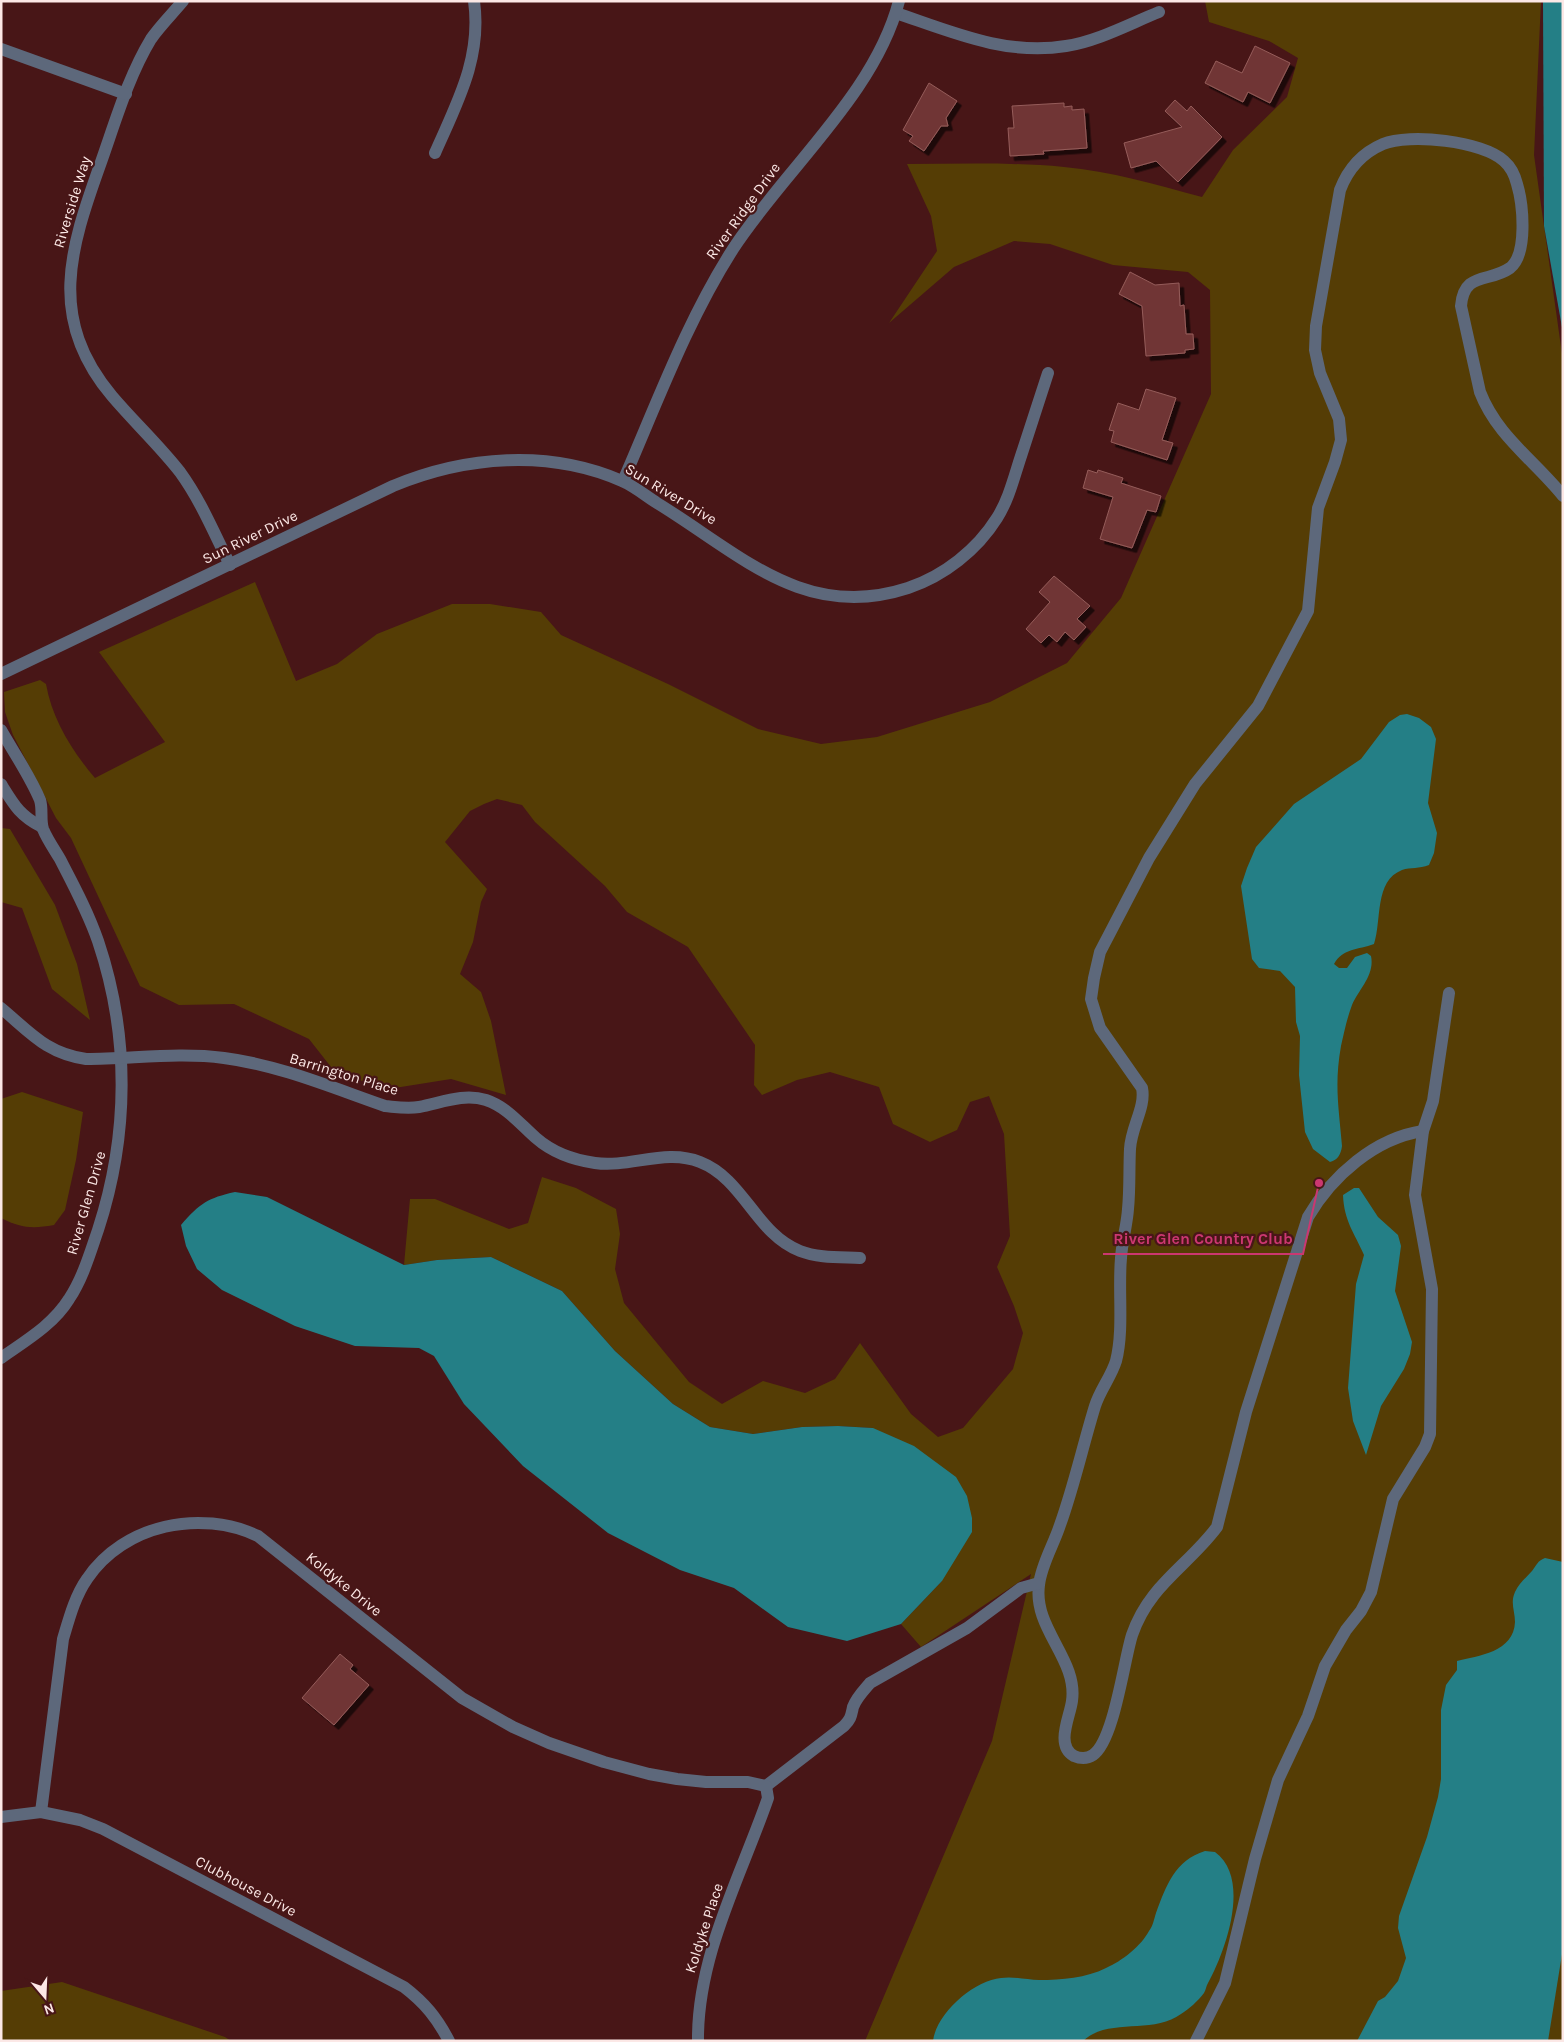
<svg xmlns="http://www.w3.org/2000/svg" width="1564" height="2042" font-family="Karla,sans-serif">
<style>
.green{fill:#553d05}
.water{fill:#247f86}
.building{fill:#703635;stroke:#955c5a;filter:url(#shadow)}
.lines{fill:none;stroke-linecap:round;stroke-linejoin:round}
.minor{stroke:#5d687b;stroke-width:12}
.labels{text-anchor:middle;stroke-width:4.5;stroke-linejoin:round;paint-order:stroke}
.street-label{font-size:15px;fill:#fce8e6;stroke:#481617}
.leader{fill:none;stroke:#cb3770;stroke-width:2}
.callout-dot{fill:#cb3770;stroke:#481617;stroke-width:2}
.callout-label{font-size:16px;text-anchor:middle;font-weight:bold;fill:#cb3770;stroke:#481617;stroke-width:4.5;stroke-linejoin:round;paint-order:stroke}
</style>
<defs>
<filter id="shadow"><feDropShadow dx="4.5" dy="4.5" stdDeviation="0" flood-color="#0009"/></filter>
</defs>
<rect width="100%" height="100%" fill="#481617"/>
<!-- green -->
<g class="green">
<path d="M1205,1H1541L1534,155L1563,361V2041H865L992,1741L1031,1574L921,1647L901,1624L942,1581L873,1428L838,1426L802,1427L753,1434L710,1427L673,1404L615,1351L562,1291L491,1257L437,1260L404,1265L410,1199H435L509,1229L528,1223L542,1177L576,1188L616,1209L620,1234L615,1269L624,1303L689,1382L722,1404L763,1381L805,1393L835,1379L860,1343L911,1414L938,1437L963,1428L1013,1369L1023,1333L1014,1306L997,1267L1010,1236L1004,1134L989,1096L970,1102L957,1130L930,1142L893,1124L879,1087L830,1072L797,1080L762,1095L754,1085L755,1045L688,947L627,912L605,886L535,822L522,805L497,799L484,804L470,811L445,842L487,889L481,902L473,942L460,974L481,992L491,1021L506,1095L451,1079L382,1090L331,1067L309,1039L234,1004L179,1005L140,986L71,838L56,818L13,735L5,712L4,692L40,680L46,684C52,719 72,751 95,778L165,742L99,652L255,582L296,681L337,664L377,634L452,604H490L541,612L561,635L668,684L758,729L821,744L877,737L990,702L1067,663L1121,598L1211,394L1210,290L1188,272L1113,265L1050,244L1014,241L954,267L889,323L937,251L931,216L907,164C959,164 1012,162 1064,167C1110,171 1157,185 1202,197L1233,150L1287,97L1298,58L1269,41L1209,22Z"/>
<path d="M1,828L10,829L55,905L77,964L90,1020L52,989L22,908L1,902Z"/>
<path d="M22,1092L83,1112L76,1160L65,1210L54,1225C32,1229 21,1228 1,1218V1099Z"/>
<path d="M62,1982L225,2037L231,2041H1V1991Z"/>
</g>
<!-- water -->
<g class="water">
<path d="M1543,1H1563V333L1544,226Z"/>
<path d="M1407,714L1419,718L1431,727L1436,739L1428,803L1437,833L1434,853L1429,865C1419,869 1411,867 1402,870C1374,881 1382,920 1374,944C1358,950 1343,948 1334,964L1339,968H1347L1355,957L1367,953L1371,956C1375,975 1359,989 1352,1005C1347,1018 1344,1033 1341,1046C1334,1085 1339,1109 1342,1146C1341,1154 1338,1160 1330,1162L1313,1149L1305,1132L1299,1075L1300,1036L1296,1022L1295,987L1280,971L1259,968L1252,959L1241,886L1247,868L1256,847L1294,804L1361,759L1389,722L1400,715Z"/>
<path d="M1354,1188H1359L1378,1217L1398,1235L1401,1246L1395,1291L1412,1342L1410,1354L1404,1369L1381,1406L1366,1455L1353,1421L1348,1388L1356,1284L1364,1255C1354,1232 1344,1221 1343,1195Z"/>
<path d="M235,1192L267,1197L404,1265L437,1260L491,1257L562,1291L615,1351L673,1404L710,1427L753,1434L802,1427L838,1426L873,1428L914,1446L956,1477L967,1496L972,1518V1532L942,1581L901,1624L847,1641L788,1627L734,1588L680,1570L608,1533L523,1466L464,1404L434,1356L419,1348L355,1346L295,1326L222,1290L197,1269L186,1246L181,1225C200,1203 208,1198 235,1192Z"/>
<path d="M1545,1558L1563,1562V1948L1548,2041H1357L1378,2001L1385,1997L1398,1981L1405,1961L1406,1958L1398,1928L1399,1916L1427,1837L1438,1797L1441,1779V1710L1446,1685L1457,1670V1661C1478,1656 1514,1652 1515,1622C1515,1611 1510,1603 1515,1592C1519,1583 1526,1578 1532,1571C1537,1565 1537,1561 1545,1558Z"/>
<path d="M1205,1851L1215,1852C1252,1879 1225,1952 1208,1983C1206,1986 1206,1990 1204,1993C1198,2001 1189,2009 1181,2014C1153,2035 1108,2017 1083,2041H933C936,2014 974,1980 1001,1978C1014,1976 1027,1980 1039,1980C1062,1980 1086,1978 1106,1968C1122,1961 1141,1946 1149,1931C1153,1926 1154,1919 1156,1913C1166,1886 1175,1860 1205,1851Z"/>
</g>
<!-- building -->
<g class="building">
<path d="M1255,46L1290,63L1270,103L1248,92L1243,102L1205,83L1216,61L1242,73Z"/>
<path d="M929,83L957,101L946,118L948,126H941L924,151L909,141L913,136L903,130Z"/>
<path d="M1175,100L1187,111L1191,106L1222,137L1178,182L1156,161L1131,168L1124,143L1182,127L1165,111Z"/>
<path d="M1064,103V107L1072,106V110L1084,109L1087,148L1043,151L1044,154L1010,156L1008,128H1014L1012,106Z"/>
<path d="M1130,272L1155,285L1179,283L1180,306L1184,305L1186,334H1193L1194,349L1185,350V353L1146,356L1142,306L1119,294Z"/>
<path d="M1146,389L1176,398L1162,440L1173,443L1167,460L1111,442L1114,431L1109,430L1118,403L1139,410Z"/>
<path d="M1088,470L1097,473L1098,470L1123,478L1121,483L1161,496L1156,512L1147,510L1132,548L1100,539L1113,497L1083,488Z"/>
<path d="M1054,576L1090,606L1077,619L1086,627L1074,640L1065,632L1057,642L1049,635L1041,643L1026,629L1050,602L1039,592Z"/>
<path d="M340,1654L353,1665L350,1669L369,1685L334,1725L302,1698Z"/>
</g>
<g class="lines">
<!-- minor -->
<g class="minor">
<path d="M183,1C173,13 160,26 151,39C128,77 115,123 100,165C70,249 47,319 112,396C134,422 159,445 180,472C201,501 214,533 230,565"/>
<path d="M896,13C952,32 1006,56 1066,46C1098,41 1129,24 1159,12"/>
<path d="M1,49L126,94"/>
<path d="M435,153C457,103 482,58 474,1"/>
<path d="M623,481C657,403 687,321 733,249C785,169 875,94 899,1"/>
<path d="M1,674L393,486C465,456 549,449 622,481C634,486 646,496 657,503C739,553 804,622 908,588C944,576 977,550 997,518C1009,499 1014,477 1021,456C1030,429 1039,401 1048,373"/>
<path d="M1,730C14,753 30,776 40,800C43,809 40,820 43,829C47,839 54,849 60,859C74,886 88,912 98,941C130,1036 129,1135 98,1230C90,1253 83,1278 69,1299C53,1325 25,1341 1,1358"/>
<path d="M1,784C14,805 20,816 42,827"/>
<path d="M1,1008C31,1033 46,1053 86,1059C132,1059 178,1052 224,1058C279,1065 333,1088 385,1106C396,1107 407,1109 419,1107C441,1103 463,1093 486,1100C507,1107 520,1124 536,1138C552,1152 574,1160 595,1163C630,1168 666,1148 700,1162C744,1179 756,1234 800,1251C818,1258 840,1257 860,1258"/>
<path d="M1423,1131C1375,1138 1332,1176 1308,1217L1246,1412L1217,1527C1188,1566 1149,1585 1132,1635C1124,1660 1114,1741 1093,1755C1087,1759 1081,1759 1074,1756C1055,1745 1070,1717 1072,1701C1078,1659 1033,1629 1039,1585C1041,1565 1054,1544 1060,1525C1074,1486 1083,1445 1095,1406C1100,1390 1111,1377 1116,1361C1124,1330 1118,1290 1121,1258C1122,1241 1127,1225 1128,1209C1130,1189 1129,1169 1130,1149C1131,1127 1146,1107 1142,1088L1100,1028L1091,999L1094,978L1100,952L1149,858L1195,784L1258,706L1308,611L1318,508L1335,462L1341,440L1339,419L1320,373L1315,350L1316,326L1340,190C1348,169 1362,153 1383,144C1409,133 1483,141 1504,161C1511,167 1515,176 1517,184C1523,204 1528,254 1510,268C1489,283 1464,271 1461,306L1480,392C1497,436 1534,460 1563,496"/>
<path d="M766,1786L844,1726C851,1719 851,1716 853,1707C856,1698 864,1690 870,1683L967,1628L1021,1588L1039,1583"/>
<path d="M41,1812L63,1639C69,1619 75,1596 87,1579C124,1524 201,1509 258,1536L462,1698L513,1727L549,1743L604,1762L649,1774L677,1779L706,1782H748L766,1786L768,1798C741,1876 697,1956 698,2041"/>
<path d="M1,1817L41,1812L80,1820L103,1829L404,1987C425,2003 437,2018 449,2041"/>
<path d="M1196,2041L1225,1983L1255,1859L1278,1780L1308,1716L1325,1666L1346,1630L1361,1611L1371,1592L1393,1499L1425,1447L1430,1434L1432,1289L1415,1195L1423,1131L1433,1101L1449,993"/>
</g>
</g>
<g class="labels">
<!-- street labels -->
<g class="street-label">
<text transform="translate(72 202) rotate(-73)" y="5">Riverside Way</text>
<text transform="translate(743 211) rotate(-54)" y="5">River Ridge Drive</text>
<text transform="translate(671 494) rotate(31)" y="5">Sun River Drive</text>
<text transform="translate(250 537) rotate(-26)" y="5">Sun River Drive</text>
<text transform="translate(344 1074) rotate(17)" y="5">Barrington Place</text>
<text transform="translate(86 1203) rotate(-74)" y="5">River Glen Drive</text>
<text transform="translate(344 1584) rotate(39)" y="5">Koldyke Drive</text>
<text transform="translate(246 1886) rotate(28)" y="5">Clubhouse Drive</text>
<text transform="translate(704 1928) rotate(-72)" y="5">Koldyke Place</text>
</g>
</g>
<!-- callouts -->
<path class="leader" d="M1319 1183L1303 1254H1103"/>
<circle class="callout-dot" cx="1319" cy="1183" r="5"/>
<g class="callout-label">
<text x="1203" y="1244">River Glen Country Club</text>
</g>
<!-- border -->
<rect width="1564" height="2042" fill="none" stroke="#fce8e6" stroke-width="5"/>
<!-- north arrow -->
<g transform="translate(45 1997) rotate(161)" stroke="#481617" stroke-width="4" paint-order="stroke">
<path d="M0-4L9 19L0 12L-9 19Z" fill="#fce8e6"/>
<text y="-8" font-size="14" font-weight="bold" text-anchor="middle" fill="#fce8e6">N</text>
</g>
</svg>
